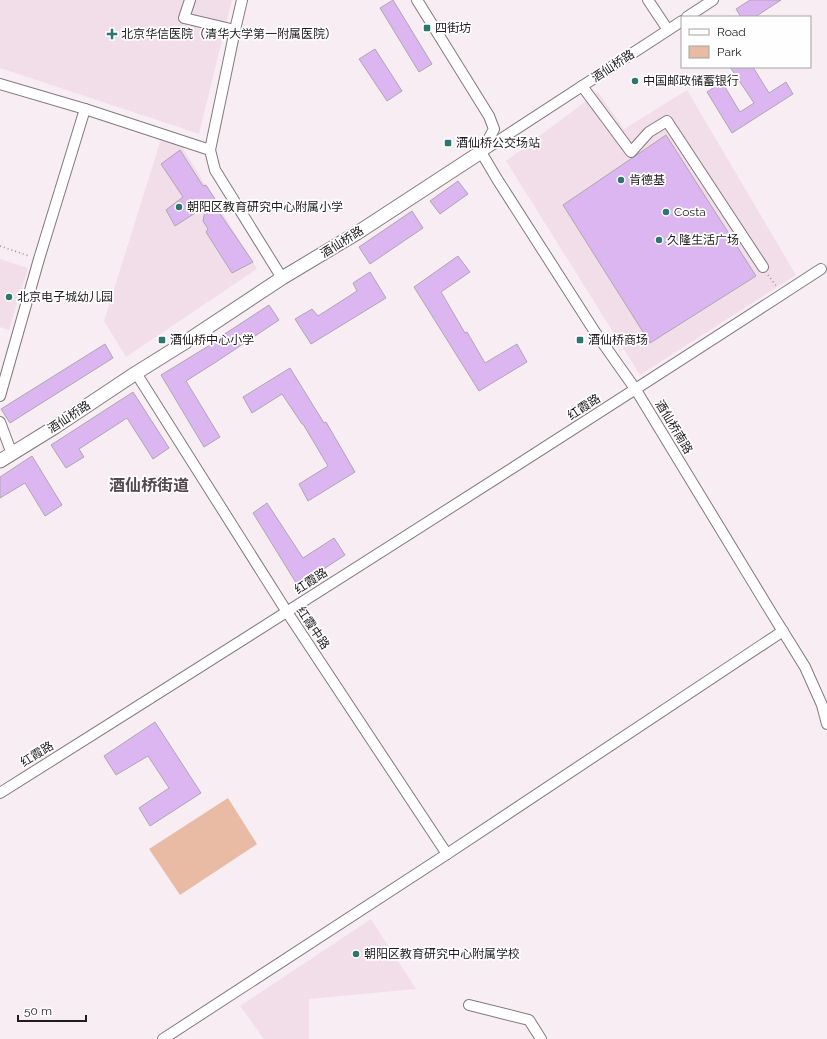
<svg xmlns="http://www.w3.org/2000/svg" width="827" height="1039" font-family="Raleway,'Noto Sans SC',sans-serif">
<style>
.built{fill:#f2dee9}
.green{fill:#e9baa4}
.building{fill:#dbb6f1;stroke:#ada7b1}
.lines{fill:none;stroke-linecap:round;stroke-linejoin:round}
.minor-casing{stroke:#83797f;stroke-width:12}
.major-casing{stroke:#83797f;stroke-width:15}
.path{stroke:#938a8f;stroke-width:1.5;stroke-dasharray:1 3;stroke-linecap:butt}
.minor{stroke:#fff;stroke-width:10}
.major{stroke:#fff;stroke-width:13}
.poi-dot{fill:#2d7670;stroke:#fefefe;stroke-width:1.5}
.labels{text-anchor:middle;stroke-width:3.5;stroke-linejoin:round;paint-order:stroke}
.poi-label{font-size:12px;fill:#201b1e;stroke:#fefefe;text-anchor:start}
.street-label{font-size:12px;fill:#201b1e;stroke:#fefefe}
.district-label{font-size:16px;font-weight:bold;fill:#52484d;stroke:#fefefe}
</style>
<rect width="100%" height="100%" fill="#f9edf4"/>
<!-- built -->
<g class="built">
<path d="M0,0H232L199,134L0,68Z"/>
<path d="M687,90L796,275L640,375L506,161L598,92L624,129Z"/>
<path d="M161,139L181,145L257,269L126,357L104,321Z"/>
<path d="M0,259L28,268L9,330L0,327Z"/>
<path d="M371,919L416,989L309,999V1039H264L240,1006Z"/>
</g>
<!-- green -->
<path class="green" d="M228,798L257,844L180,895L149,849Z"/>
<!-- building -->
<g class="building">
<path d="M393,0L432,64L419,72L380,8Z"/>
<path d="M750,0H781L755,17H741L736,9Z"/>
<path d="M375,49L402,91L387,101L359,59Z"/>
<path d="M730,67H753L769,93L786,82L793,94L732,133L707,92L722,82L740,112L754,103Z"/>
<path d="M666,135L756,276L650,343L563,205Z"/>
<path d="M180,150L203,186L206,185L215,199L212,202L253,262L232,273L206,232L208,229L203,221L206,206L175,226L166,210L183,197L161,164Z"/>
<path d="M458,181L468,194L440,214L430,201Z"/>
<path d="M412,211L423,228L370,264L359,247Z"/>
<path d="M458,256L470,272L441,292L465,333L467,332L485,363L517,344L527,362L479,391L414,287Z"/>
<path d="M370,272L386,298L311,344L295,319L312,309L318,316L357,291L353,283Z"/>
<path d="M269,305L279,320L216,362L186,381L220,437L204,447L161,375L215,342L214,341Z"/>
<path d="M105,344L113,358L10,423L1,409Z"/>
<path d="M290,368L324,423L326,422L355,472L308,501L299,484L328,466L303,424H302L282,394L252,413L243,397Z"/>
<path d="M133,392L169,448L153,459L127,418L79,449L84,457L66,468L51,445Z"/>
<path d="M32,456L62,505L45,516L25,483L0,498V477Z"/>
<path d="M267,503L303,558L334,538L345,555L298,586L253,513Z"/>
<path d="M155,722L201,793L150,826L139,808L169,788L148,756L116,775L104,756Z"/>
</g>
<g class="lines">
<!-- minor casing -->
<g class="minor-casing">
<g id="minor">
<path d="M190,0L184,18L235,30"/>
<path d="M242,0L235,30L210,150L215,170L282,278"/>
<path d="M417,0L489,116L494,129L482,151"/>
<path d="M648,0L668,30"/>
<path d="M687,17L713,0"/>
<path d="M0,84L85,109L210,150"/>
<path d="M582,86L631,152L649,132L667,121L763,267"/>
<path d="M481,152L497,179L595,332L636,390L774,617L805,667L822,705L827,724"/>
<path d="M481,152L682,21"/>
<path d="M136,373L287,612L447,854"/>
<path d="M0,396L39,259L85,109"/>
<path d="M0,422L12,454"/>
<path d="M0,793C275,620 549,446 821,269"/>
<path d="M469,1005L529,1020L541,1039"/>
<path d="M163,1039L447,854L783,631"/>
</g>
</g>
<!-- major casing -->
<g class="major-casing">
<path id="major" d="M0,461L55,427L136,373L184,343L282,278L357,233L481,152"/>
</g>
<!-- path -->
<g class="path">
<path d="M0,246L29,256"/>
<path d="M768,275L777,287"/>
</g>
<!-- minor -->
<use href="#minor" class="minor"/>
<!-- major -->
<use href="#major" class="major"/>
</g>
<!-- markers -->
<g class="poi-dot">
<rect x="423" y="24" width="8" height="8" rx="2"/>
<path d="M110 28h4v4h4v4h-4v4h-4v-4h-4v-4h4z"/>
<circle cx="635" cy="81" r="4"/>
<rect x="444" y="139" width="8" height="8" rx="2"/>
<circle cx="621" cy="180" r="4"/>
<circle cx="179" cy="207" r="4"/>
<circle cx="666" cy="212" r="4"/>
<circle cx="659" cy="240" r="4"/>
<circle cx="9" cy="297" r="4"/>
<rect x="158" y="336" width="8" height="8" rx="2"/>
<rect x="576" y="336" width="8" height="8" rx="2"/>
<circle cx="356" cy="954" r="4"/>
</g>
<g class="labels">
<!-- poi labels -->
<g class="poi-label">
<text x="435" y="32">四街坊</text>
<text x="121" y="38">北京华信医院（清华大学第一附属医院）</text>
<text x="643" y="85">中国邮政储蓄银行</text>
<text x="456" y="147">酒仙桥公交场站</text>
<text x="629" y="184">肯德基</text>
<text x="187" y="211">朝阳区教育研究中心附属小学</text>
<text x="674" y="216">Costa</text>
<text x="667" y="244">久隆生活广场</text>
<text x="17" y="301">北京电子城幼儿园</text>
<text x="170" y="344">酒仙桥中心小学</text>
<text x="588" y="344">酒仙桥商场</text>
<text x="364" y="958">朝阳区教育研究中心附属学校</text>
</g>
<!-- street labels -->
<g class="street-label">
<text transform="translate(613 66) rotate(-33)" y="4">酒仙桥路</text>
<text transform="translate(342 242) rotate(-32)" y="4">酒仙桥路</text>
<text transform="translate(584 407) rotate(-33)" y="4">红霞路</text>
<text transform="translate(69 417) rotate(-33)" y="4">酒仙桥路</text>
<text transform="translate(674 427) rotate(59)" y="4">酒仙桥南路</text>
<text transform="translate(311 581) rotate(-33)" y="4">红霞路</text>
<text transform="translate(313 628) rotate(56)" y="4">红霞中路</text>
<text transform="translate(37 754) rotate(-32)" y="4">红霞路</text>
</g>
<!-- district labels -->
<g class="district-label">
<text x="149" y="491">酒仙桥街道</text>
</g>
</g>
<!-- legend -->
<rect x="681" y="16" width="130" height="52" fill="#fefefe" stroke="#a5a3a4"/>
<rect x="689" y="29" width="20" height="6" fill="#ffffff" stroke="#a5a3a4"/>
<text x="717" y="36" font-size="12" fill="#201b1e">Road</text>
<rect x="689" y="46" width="20" height="12" fill="#e9baa4" stroke="#a5a3a4"/>
<text x="717" y="56" font-size="12" fill="#201b1e">Park</text>
<!-- scale -->
<path d="M18 1015v6h68v-6" fill="none" stroke="#201b1e" stroke-width="2"/>
<text x="24" y="1015" font-size="12" fill="#201b1e" stroke="#fefefe" stroke-width="3" paint-order="stroke">50 m</text>
</svg>
